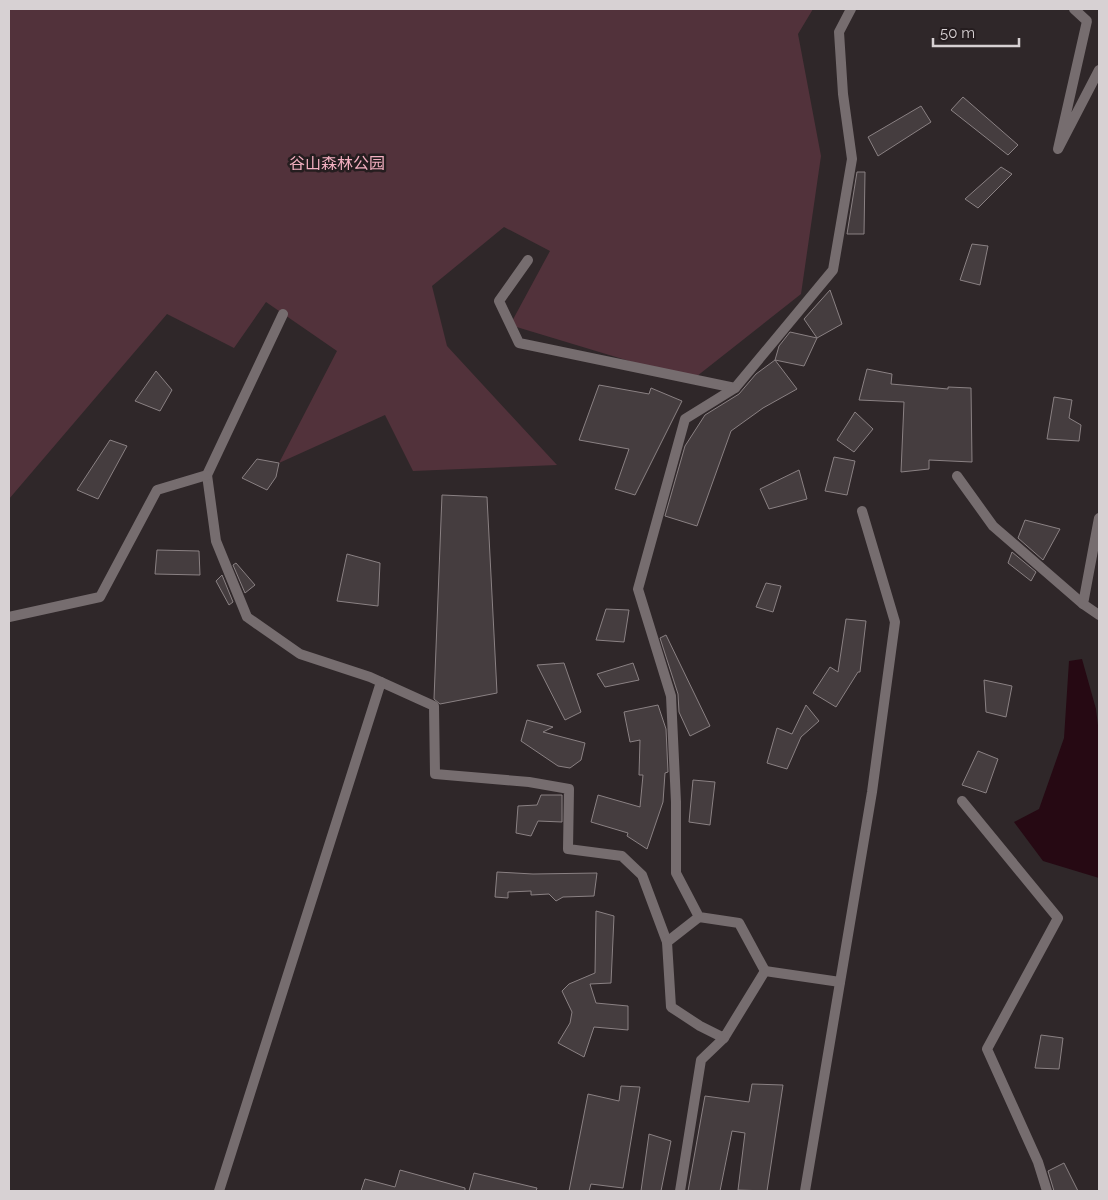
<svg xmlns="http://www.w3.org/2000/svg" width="1108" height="1200" font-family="Raleway,'Noto Sans SC',sans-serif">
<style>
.green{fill:#52323b}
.water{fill:#260913}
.building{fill:#453d3f;stroke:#8a8183}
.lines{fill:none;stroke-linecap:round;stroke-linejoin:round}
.minor{stroke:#766d6f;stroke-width:10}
.labels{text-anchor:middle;stroke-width:5;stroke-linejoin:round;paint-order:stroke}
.park-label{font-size:16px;fill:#f2afc0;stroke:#251d1f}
</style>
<rect width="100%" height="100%" fill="#2f2729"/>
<!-- green -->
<path class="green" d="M9,9H813L798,34L821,156L801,294L692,380L510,325L550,251L504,227L432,286L447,346L557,465L413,471L385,415L279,463L337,351L266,302L234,348L167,314L9,499Z"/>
<!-- water -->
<path class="water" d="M1082,659L1096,709L1099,734V878L1043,861L1014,822L1039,809L1064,738L1069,661Z"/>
<!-- building -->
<g class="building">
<path d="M963,97L1018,145L1008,155L951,110Z"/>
<path d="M921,106L931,122L878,156L868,137Z"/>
<path d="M1001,167L1012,174L978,208L965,199Z"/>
<path d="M857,172H865L864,234H847Z"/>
<path d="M972,244L988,246L980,285L960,280Z"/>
<path d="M830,290L842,324L817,338L804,319Z"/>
<path d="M790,332L817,338L804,366L775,360L779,346Z"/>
<path d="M775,360L797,389L763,408L731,431L697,526L665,516L685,446L705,415L739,394L756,374Z"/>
<path d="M867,369L892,374L891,384L948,389V387L971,388L972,462L929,460V469L901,472L904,402L859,400Z"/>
<path d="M156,371L172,390L160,411L135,401Z"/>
<path d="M599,385L649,394L651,388L682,401L635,495L615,489L629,449L579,440Z"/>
<path d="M1054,397L1072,400L1069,418L1081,425L1079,441L1047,439Z"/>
<path d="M855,412L873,429L854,452L837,440Z"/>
<path d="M110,440L127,446L98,499L77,490Z"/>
<path d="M834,457L855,461L847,495L825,491Z"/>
<path d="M257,459L279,463L276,477L267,490L242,478Z"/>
<path d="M799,470L807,499L769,509L760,489Z"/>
<path d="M442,495L487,497L497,693L440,704L434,699Z"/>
<path d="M1025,520L1060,529L1043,560L1018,538Z"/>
<path d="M157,550L199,551L200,575L155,574Z"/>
<path d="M1012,552L1036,572L1031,581L1008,563Z"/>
<path d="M347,554L380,563L378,606L337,601Z"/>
<path d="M236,563L255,585L245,593L233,565Z"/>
<path d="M222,575L233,602L229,605L216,581Z"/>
<path d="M766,583L781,586L773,612L756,607Z"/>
<path d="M606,609L629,610L624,642L596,640Z"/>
<path d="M846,619L866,621L860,672H858L836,707L813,693L830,667L838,672Z"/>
<path d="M666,635L710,726L690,736L679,712L678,694L660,638Z"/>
<path d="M564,663L581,712L565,720L537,665Z"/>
<path d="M633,663L639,680L605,687L597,674Z"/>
<path d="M984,680L1012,686L1006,717L986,712Z"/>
<path d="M658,705L666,729L668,772L665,773L663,802L647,849L627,836L628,833L591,822L598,795L640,807L643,775H639L640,740L630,742L624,712Z"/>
<path d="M806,705L819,721L801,737L787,769L767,763L777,728L792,734Z"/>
<path d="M527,720L553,727L543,732L585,743L581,760L570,768L558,766L521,741Z"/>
<path d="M978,751L998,759L986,793L962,785Z"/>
<path d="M693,780L715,782L710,825L689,822Z"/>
<path d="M541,795H562V822L538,821L531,836L516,833L518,806L537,805Z"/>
<path d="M497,872L533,874L597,873L594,896L563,897L556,901L549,894L531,895V891L508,892V898L495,897Z"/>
<path d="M596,911L614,916L611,983L590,984L596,1003L628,1006V1030L594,1027L584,1057L558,1043L570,1023L572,1012L562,991L569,984L595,973Z"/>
<path d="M1041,1035L1063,1038L1059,1069L1035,1068Z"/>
<path d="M752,1084L783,1085L767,1191L738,1190L745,1133L732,1131L720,1191H688L705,1096L749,1102Z"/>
<path d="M621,1086L640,1087L623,1188L591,1184L589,1191H569L588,1094L619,1101Z"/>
<path d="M649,1134L671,1141L661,1191H641Z"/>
<path d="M1064,1163L1078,1191H1054L1048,1171Z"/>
<path d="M400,1170L465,1188V1191H361L365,1179L395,1187Z"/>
<path d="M474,1173L537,1188L536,1191H469Z"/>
</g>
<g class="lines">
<!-- minor -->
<g class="minor">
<path d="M1074,9L1087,21L1058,149L1099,70"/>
<path d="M528,260L499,301L519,343L735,388L833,270L852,159L843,94L839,32L851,9"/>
<path d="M283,314L207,475L216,541L247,617L300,654L370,677L434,706L435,774L529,782L569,789L568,849L622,856L642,875L667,942"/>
<path d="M957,476L993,526L1083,604"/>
<path d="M1099,518L1083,604L1099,615"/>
<path d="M9,617L100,597L157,490L207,475"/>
<path d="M962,801L1058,918L987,1049L1038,1162L1047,1191"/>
<path d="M699,917L667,942L671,1007L700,1026L724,1038L765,971L739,923L699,917L676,873V802L671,696L638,589L685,419L735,388"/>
<path d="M765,971L840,982"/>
<path d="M219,1191L381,682"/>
<path d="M680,1191L701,1060L724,1038"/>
<path d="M805,1191L872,792L895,622L862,511"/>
</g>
</g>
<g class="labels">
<!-- park labels -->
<g class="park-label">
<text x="337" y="169">谷山森林公园</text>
</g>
</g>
<!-- border -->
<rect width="1108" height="1200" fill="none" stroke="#d7d1d3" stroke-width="20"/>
<!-- scale -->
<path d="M933 38v8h86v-8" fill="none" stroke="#d7d1d3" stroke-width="2.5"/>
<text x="940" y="38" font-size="15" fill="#d7d1d3" stroke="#251d1f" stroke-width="4" paint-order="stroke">50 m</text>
</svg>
